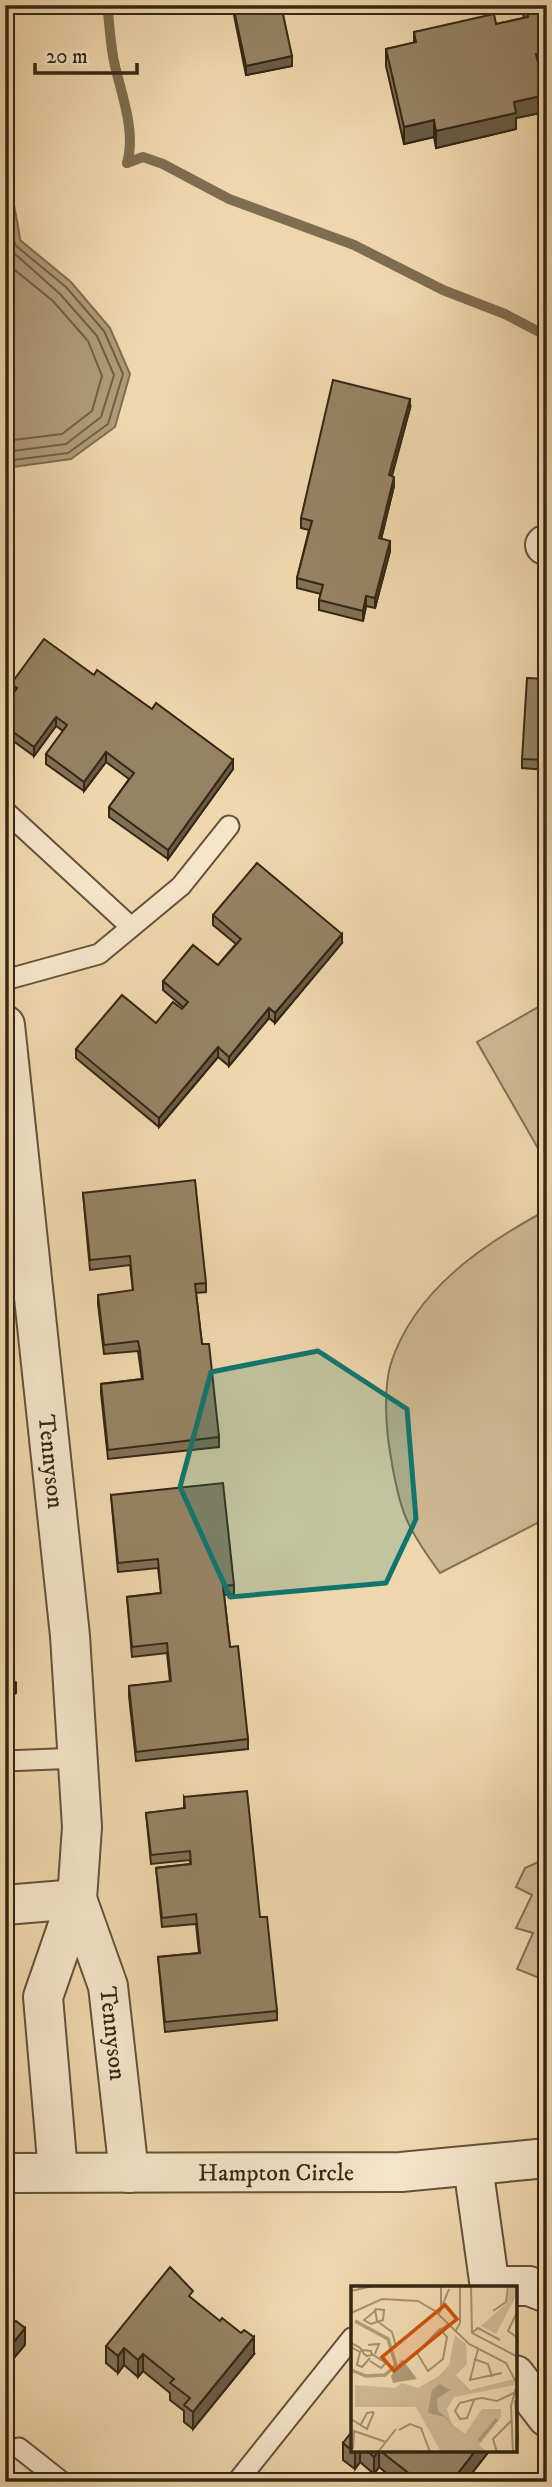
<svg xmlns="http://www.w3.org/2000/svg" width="552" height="2487" font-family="'IM FELL DW Pica',serif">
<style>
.green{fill:#cfb993;stroke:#827054;stroke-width:2}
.water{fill:#b09b79;stroke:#7f6d51;stroke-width:2}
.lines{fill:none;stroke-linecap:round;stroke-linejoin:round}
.shore{stroke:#726146;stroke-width:2}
.stream{stroke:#7f6d51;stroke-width:10}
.service-casing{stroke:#64533a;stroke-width:23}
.minor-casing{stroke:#64533a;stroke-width:42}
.tertiary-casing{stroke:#64533a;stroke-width:42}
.service{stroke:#f5e5ca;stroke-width:19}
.minor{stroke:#f5e5ca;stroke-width:38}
.tertiary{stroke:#f5e5ca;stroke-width:38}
.wall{fill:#817156;stroke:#352714;stroke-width:2}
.shaded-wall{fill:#695c46;stroke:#352714;stroke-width:2}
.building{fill:#968364;stroke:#352714;stroke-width:2}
.marked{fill:#0f766e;fill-opacity:0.2;stroke:#0f766e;stroke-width:5;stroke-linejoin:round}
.labels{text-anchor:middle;stroke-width:5;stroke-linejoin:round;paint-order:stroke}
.street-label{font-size:24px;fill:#352714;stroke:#f5e5ca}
.inset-river{fill:none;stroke:#b09b79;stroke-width:3.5}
.inset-road{fill:none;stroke:#a59170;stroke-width:2}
.view{fill:#cd520d;fill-opacity:0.15;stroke:#cd520d;stroke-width:3.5}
.inset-edge{fill:none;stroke:#352714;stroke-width:3.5}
</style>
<rect width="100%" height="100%" fill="#efd7ad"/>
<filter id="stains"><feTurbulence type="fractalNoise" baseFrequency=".00286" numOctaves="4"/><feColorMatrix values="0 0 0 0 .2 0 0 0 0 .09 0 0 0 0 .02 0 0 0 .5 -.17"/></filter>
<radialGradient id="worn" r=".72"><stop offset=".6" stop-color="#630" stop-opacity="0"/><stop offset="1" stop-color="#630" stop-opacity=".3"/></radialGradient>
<!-- green -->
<g class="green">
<path d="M547,1002V1164L477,1042Z"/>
<path d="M547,1210V1518L440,1573C407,1528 400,1513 391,1458C386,1431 383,1389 391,1363C415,1290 483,1244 547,1210Z"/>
<path d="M547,1858V1981L517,1969L533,1933L516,1928L532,1895L516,1887L525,1868Z"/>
</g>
<!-- water -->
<path class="water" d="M5,183L11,186C13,205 18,221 20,240L71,282L110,328L130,374L115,427L71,459L5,468Z"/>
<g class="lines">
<!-- shore -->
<g class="shore">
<path d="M5,198L15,245L66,287L104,331L123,374L108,424L68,453L5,461"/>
<path d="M5,245L60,294L97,336L114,375L101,417L66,444L5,452"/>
<path d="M5,262L53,301L88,341L102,376L92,411L62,434L5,441"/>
</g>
<!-- stream -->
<g class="stream">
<path d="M107,5C110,25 110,46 115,66C122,96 136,132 127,163"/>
<path d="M127,163L143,157L163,164L229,199L354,245L443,290L505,314L547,336"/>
</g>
<!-- service casing -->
<g class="service-casing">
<g id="service">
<path d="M5,811L131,927"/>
<path d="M5,980L99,954L181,886L229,826"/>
<path d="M5,1761L79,1758"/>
<path d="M19,2448L62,2482"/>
<path d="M237,2482L352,2338"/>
<path d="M546,2482L547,2481"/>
</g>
</g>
<!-- minor casing -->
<g class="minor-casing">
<g id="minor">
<path d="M545,545L547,546"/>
<path id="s1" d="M5,1025L70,1636L82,1827L77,1899L43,1997L58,2172"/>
<path id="s2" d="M77,1899L108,1986L129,2173"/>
<path d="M5,1905L77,1899"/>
<path d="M473,2166L490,2288"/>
<path d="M490,2286H529L547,2293"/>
<path d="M515,2375L547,2417"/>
</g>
</g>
<!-- tertiary casing -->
<g class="tertiary-casing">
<g id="tertiary">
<path id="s3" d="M5,2173L401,2172L547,2158"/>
</g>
</g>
<!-- service -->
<use href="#service" class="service"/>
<!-- minor -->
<use href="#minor" class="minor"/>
<!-- tertiary -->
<use href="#tertiary" class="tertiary"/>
</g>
<!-- wall -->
<g class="wall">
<path d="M232,5H281L292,66L246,75Z"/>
<path d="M521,5H547V69L540,70L545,112L516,118V129L436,148L434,137L404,144L386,66V49L414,43V32L496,24L524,18Z"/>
<path d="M410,408L392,476L394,486L381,539L390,551L375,608L366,606L363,621L319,610V600L321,594L297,588V578L309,530L301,528V518Z"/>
<path d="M94,675L233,769L168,859L109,817V807L129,779L106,762L84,791L46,764V754L63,731L56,726L34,756L5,735V705L13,695L11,693V684Z"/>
<path d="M547,679V770L522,768V759Z"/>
<path d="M213,915L342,943L275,1023L269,1018L229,1066L218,1057L159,1127L76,1058V1049L156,1023L182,1009L183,1007L163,990V981L218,965L236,944L213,925Z"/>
<path d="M83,1193L206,1283V1292L196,1293L202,1344L219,1437V1447L108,1459L101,1393V1384L142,1379L138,1351L104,1354L98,1304V1295L133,1291L130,1265L90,1270Z"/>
<path d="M111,1495L234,1585V1594L224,1595L230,1647L248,1739V1749L136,1761L129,1696V1686L170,1682L167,1653L132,1657L127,1597L161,1593L158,1568L118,1572Z"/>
<path d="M184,1797L260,1917L277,2011V2020L165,2032L158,1957L199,1953L196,1924L162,1927L156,1868L190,1864V1860L151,1864L146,1813L184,1809Z"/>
<path d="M106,2346L254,2354L193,2429L184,2422V2411L170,2400V2393L143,2371L138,2377L124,2365L118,2373L106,2363Z"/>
<path d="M343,2443L353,2450H490L465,2482H397L379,2467L374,2474L360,2462L355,2469L343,2460Z"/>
</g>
<!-- shaded-wall -->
<g class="shaded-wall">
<path d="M547,52V69L536,71V54Z"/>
<path d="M292,56V66L246,75V66Z"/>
<path d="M545,95V112L516,118V129L436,148V131L514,102Z"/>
<path d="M434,120V137L404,144V127Z"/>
<path d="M410,399V408L389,485V475Z"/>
<path d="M394,477V486L379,548V538Z"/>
<path d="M390,541V551L375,608V598Z"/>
<path d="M366,596V606L363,621V611Z"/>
<path d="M56,717V726L34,756V747Z"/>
<path d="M106,752V762L84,791V782Z"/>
<path d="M233,760V769L168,859V850Z"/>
<path d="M342,934V943L275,1023V1013Z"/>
<path d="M269,1008V1018L229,1066V1057Z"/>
<path d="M218,1047V1057L159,1127V1118Z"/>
<path d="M16,1683V1693L5,1701V1692Z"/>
<path d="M25,2328V2345L5,2369V2353Z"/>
<path d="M254,2337V2354L193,2429V2412Z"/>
<path d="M124,2348V2365L118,2373V2356Z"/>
<path d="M143,2354V2371L138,2377V2360Z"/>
<path d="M357,2450H360V2462L355,2469V2453Z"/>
<path d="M379,2450V2467L374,2474V2457Z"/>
<path d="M476,2450H490L465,2482H451Z"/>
</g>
<!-- building -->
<g class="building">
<path d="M233,5H281L292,56L246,66Z"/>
<path d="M525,5H547V52L536,54L545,95L514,102L516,113L436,131L434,120L404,127L386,49L416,42L414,32L494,14L496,24L528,17Z"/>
<path d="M333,380L410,399L389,475L394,477L379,538L390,541L375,598L366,596L363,611L319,600L323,585L297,578L312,521L301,518Z"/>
<path d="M44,639L94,675L97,670L152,709L156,703L233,760L168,850L109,807L134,773L106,752L84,782L46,754L67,725L56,717L34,747L5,726V705L17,688L11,684Z"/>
<path d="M527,678L547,679V760L522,759Z"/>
<path d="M257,863L342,934L275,1013L269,1008L229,1057L218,1047L159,1118L76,1049L122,995L156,1023L173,1002L182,1009L188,1002L163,981L193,945L218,965L241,939L213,915Z"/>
<path d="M195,1180L206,1283L195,1284L202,1344H209L219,1437L108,1450L101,1384L143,1379L140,1351L138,1341L104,1345L98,1295L133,1290L130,1256L90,1260L83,1193Z"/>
<path d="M223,1483L234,1585L223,1586L230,1647L238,1646L248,1739L136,1752L129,1686L171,1681L167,1643L132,1647L127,1597L161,1593L158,1559L118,1563L111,1495Z"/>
<path d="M5,1670L16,1683L5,1692Z"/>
<path d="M247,1791L260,1917H267L277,2011L165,2022L158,1957L200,1953L196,1914L162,1918L156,1868L191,1864L190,1851L151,1855L146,1813L185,1808L184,1797Z"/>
<path d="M170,2267L193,2291L189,2296L220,2321L222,2318L241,2333L244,2330L254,2337L193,2412L184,2405L190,2398L170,2383L174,2379L143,2354L138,2360L124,2348L118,2356L106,2346Z"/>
<path d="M5,2319L12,2324L16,2321L25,2328L5,2353Z"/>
<path d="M353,2430V2450H357L355,2453L343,2443Z"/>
<path d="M366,2450H476L451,2482H409L407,2480L411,2475L379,2450L374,2457Z"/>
</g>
<!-- marked area -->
<path class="marked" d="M318,1351L407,1409L416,1519L386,1583L230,1597L180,1487L211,1372Z"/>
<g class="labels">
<!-- street labels -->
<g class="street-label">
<text dy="8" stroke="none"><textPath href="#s1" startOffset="439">Tennyson</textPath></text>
<text dy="8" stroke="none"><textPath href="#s2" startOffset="140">Tennyson</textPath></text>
<text dy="8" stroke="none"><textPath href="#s3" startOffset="271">Hampton Circle</textPath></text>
</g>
</g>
<!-- overview -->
<g transform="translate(351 2286)">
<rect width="166" height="166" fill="#efd7ad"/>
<path d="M159,0H166V8L145,48L130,40L155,18ZM104,49L115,58L116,78L105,89L119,104L163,93L164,99L103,111L96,123L101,138L114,148L131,123H150V131L128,159L136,166H90L65,121H4V99L44,102L51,97L67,102L88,90L98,79Z" fill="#cfb993"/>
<path d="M51,73L66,93L42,97L40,90ZM89,98L99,104L86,113L87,125L95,131L106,146L94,131L77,127L81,104Z" fill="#b09b79"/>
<path class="inset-river" d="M0,84L15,90L34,89L45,79L37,53L4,35M128,155L146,133"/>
<path class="inset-road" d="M90,0V24M120,0L121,47L167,71M0,5L22,0M24,23L33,24L32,34L20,38L13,34L24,25M24,23L26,35L41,46L45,60M167,24L157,45L167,52M142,25L155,16L157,0M0,27L31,13L67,15L84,25L118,58L155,77L166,98L160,120L162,166M88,28L98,3M89,43L96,51L92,73L77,85L66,67L86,46L89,43L92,42L97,38M104,46L109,37V0M121,47L127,42L149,54M0,57L8,61L11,64L13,68L16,70L21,69L20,65L11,64L9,66L0,61M17,59L28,58L24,68M127,63L119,94L151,87M9,66L6,79L11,81L19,72M123,73L137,78L141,91M19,75L30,82L35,77L21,68M123,114L116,132L109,133L104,125L108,118L109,117L125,113L131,112L146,115L165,106M164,114L167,155M0,133L16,143L23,126M9,140L16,127L23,126M48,144L59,138L70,142L79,166M2,163L3,145L35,156M27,166L45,143M146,166L142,153L161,134"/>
<path class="view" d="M94,19L106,33L43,85L31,71Z"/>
<rect width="166" height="166" class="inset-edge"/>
</g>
<!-- margin -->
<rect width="552" height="2487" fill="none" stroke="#efd7ad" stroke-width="28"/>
<rect x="7" y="7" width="538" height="2473" fill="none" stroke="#352714" stroke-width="3.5"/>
<rect x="14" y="14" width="524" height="2459" fill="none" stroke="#352714" stroke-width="2"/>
<!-- scale -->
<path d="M35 63v10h102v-10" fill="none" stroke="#352714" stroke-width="3.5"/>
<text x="46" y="63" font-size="21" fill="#352714" stroke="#f5e5ca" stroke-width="5" paint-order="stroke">20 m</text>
<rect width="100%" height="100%" filter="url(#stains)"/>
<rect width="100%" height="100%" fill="url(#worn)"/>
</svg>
